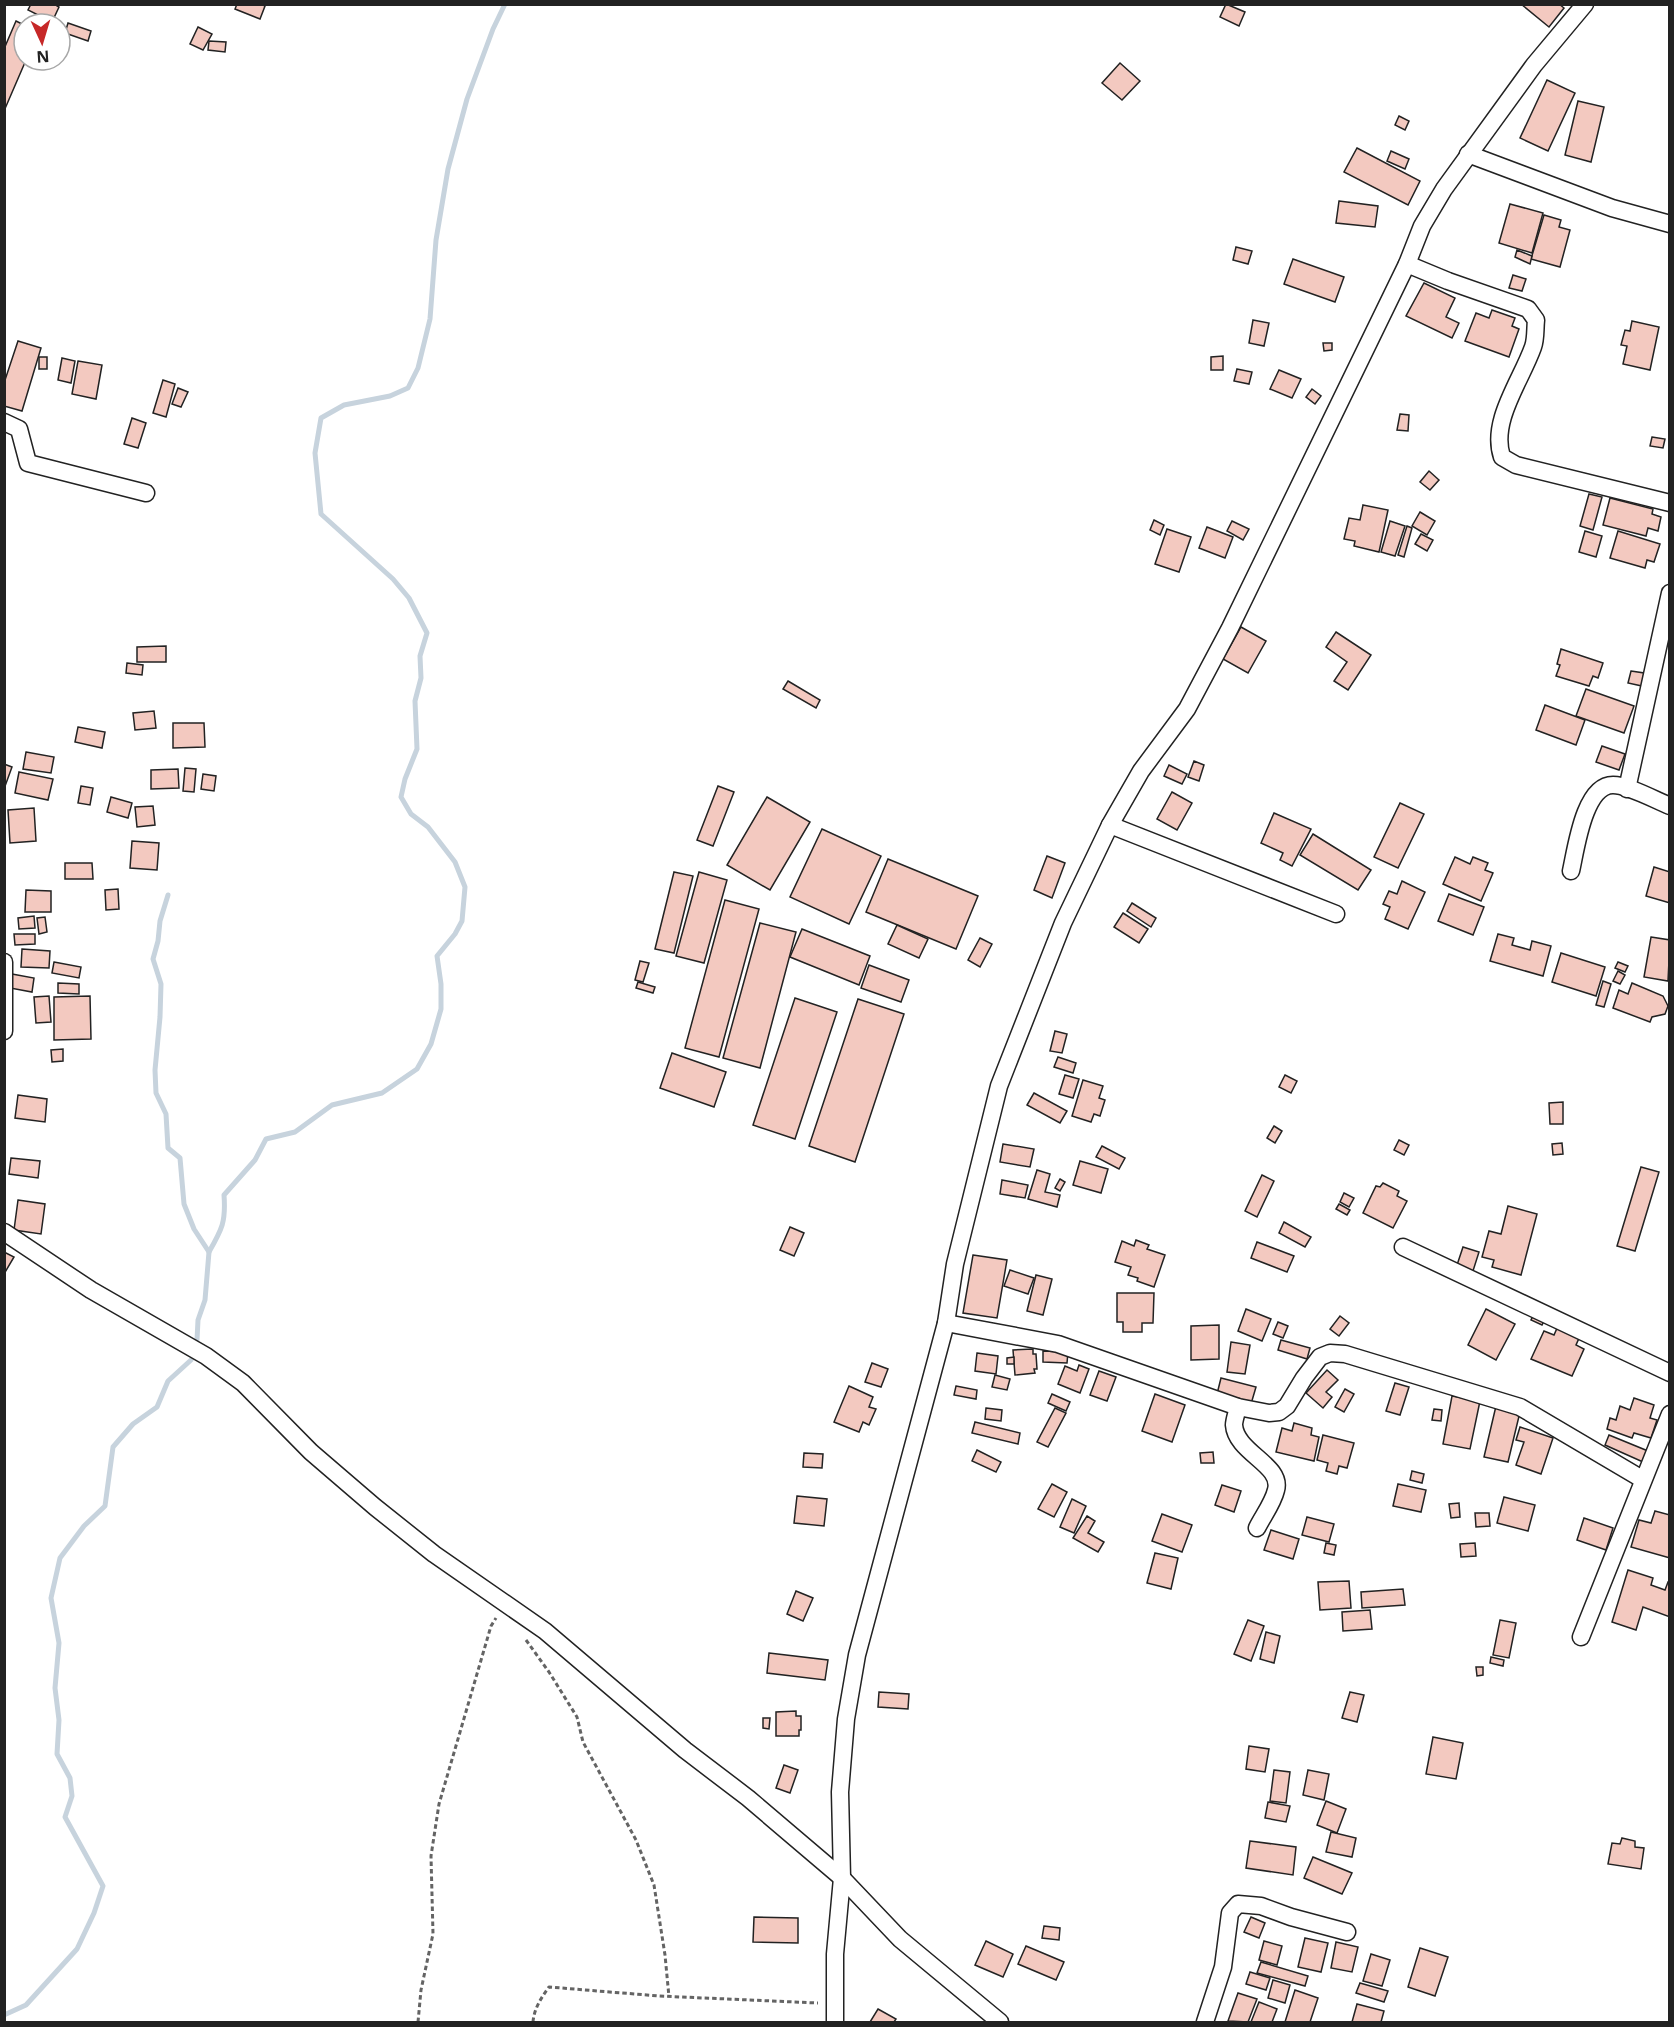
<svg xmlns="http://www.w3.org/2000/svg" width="1674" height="2027" font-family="'Noto Sans',sans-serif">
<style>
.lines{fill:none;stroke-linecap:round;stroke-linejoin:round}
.stream{stroke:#c7d3dd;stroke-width:5}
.building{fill:#f3c9c0;stroke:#222;stroke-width:1.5}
.street-casing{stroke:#222;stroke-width:19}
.path{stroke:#646464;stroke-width:3;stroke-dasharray:4.5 3;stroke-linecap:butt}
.street{stroke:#fff;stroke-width:16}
</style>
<rect width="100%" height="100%" fill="#fff"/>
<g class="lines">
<!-- stream -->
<g class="stream">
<path d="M168,895L160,921L158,941L153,959L161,984L160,1017L155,1070L156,1093L166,1114L168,1148L180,1158L184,1204L194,1229L209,1252L205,1300L198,1320L197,1340"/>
<path d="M209,1252C222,1229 226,1222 224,1195L255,1160L266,1139L295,1132L332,1105L382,1093L417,1069L431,1044L441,1009V984L437,956L455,934L462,921L465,887L455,862L428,827L411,814L401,797L405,779L417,749L415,701L421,678L420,656L427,633L409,598L393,579L321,514L315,453L321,418L344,405L390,396L408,388L418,368L430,319L436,240L448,169L467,99L493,29L505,4"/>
<path d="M4,2015L26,2005L77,1949L94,1913L103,1886L65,1817L72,1796L70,1778L57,1754L59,1720L55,1688L59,1643L51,1598L60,1558L84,1526L105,1506L113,1447L133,1424L157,1407L168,1381L191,1360"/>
</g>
</g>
<!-- building -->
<g class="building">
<path d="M31,4H54L59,7L52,22L28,10Z"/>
<path d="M237,4H261L265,6L260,19L235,9Z"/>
<path d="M1226,4L1245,12L1239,26L1220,17Z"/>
<path d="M1521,4H1559L1564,8L1549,27Z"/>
<path d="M16,21L24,25V60H26L4,111V49Z"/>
<path d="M68,23L91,31L88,41L65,33Z"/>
<path d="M198,27L212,34L203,50L190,44Z"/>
<path d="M209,41L226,42L225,52L208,50Z"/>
<path d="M1120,63L1140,81L1122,100L1102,83Z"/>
<path d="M1547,80L1575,93L1548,151L1520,138Z"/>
<path d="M1578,101L1604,107L1591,162L1565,155Z"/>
<path d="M1399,116L1409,121L1405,130L1395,125Z"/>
<path d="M1357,148L1420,181L1408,205L1344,172Z"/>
<path d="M1391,151L1409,159L1405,169L1387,161Z"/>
<path d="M1339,201L1378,206L1375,227L1336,223Z"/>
<path d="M1510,204L1543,213L1532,253L1499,243Z"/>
<path d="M1544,215L1561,220L1559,227L1570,230L1560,267L1531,259Z"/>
<path d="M1236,247L1252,251L1248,264L1233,260Z"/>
<path d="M1517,250L1532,256L1530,264L1515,257Z"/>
<path d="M1293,259L1344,277L1335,302L1284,284Z"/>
<path d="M1513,275L1526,279L1522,291L1509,288Z"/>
<path d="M1424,283L1455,298L1446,317L1459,323L1452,338L1406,316Z"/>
<path d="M1492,310L1515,318L1512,326L1519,329L1509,357L1465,341L1476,313L1489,318Z"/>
<path d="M1253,320L1269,323L1264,346L1249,343Z"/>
<path d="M1632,321L1659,327L1650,370L1623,364L1627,346L1621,345L1625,330L1630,331Z"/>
<path d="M18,341L41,348L22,411L4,406V383Z"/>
<path d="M1323,343H1332V350L1324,351Z"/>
<path d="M1223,356V370H1211V357Z"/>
<rect x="39" y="357" width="8" height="12"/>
<path d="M62,358L75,361L71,383L58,380Z"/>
<path d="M78,361L102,365L96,399L72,394Z"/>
<path d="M1237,369L1252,372L1249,384L1234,381Z"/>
<path d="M1279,370L1301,379L1292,398L1270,389Z"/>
<path d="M163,380L175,384L166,417L153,413Z"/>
<path d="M178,388L188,392L181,407L172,404Z"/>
<path d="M1312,389L1321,396L1315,404L1306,397Z"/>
<path d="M1400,414L1409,415L1408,431L1397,430Z"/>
<path d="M132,418L146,423L138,448L124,444Z"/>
<path d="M1652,437L1665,439L1663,448L1650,446Z"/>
<path d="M1429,471L1439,480L1430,490L1420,482Z"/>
<path d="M1589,494L1602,497L1593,530L1580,526Z"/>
<path d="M1610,498L1653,509L1652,514L1661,517L1658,531L1648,528L1646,536L1603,525Z"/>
<path d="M1363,505L1388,510L1379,552L1354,546L1355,541L1344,539L1349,518L1360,520Z"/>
<path d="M1420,512L1435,521L1427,535L1412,526Z"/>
<path d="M1154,520L1164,525L1160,535L1150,530Z"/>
<path d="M1232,521L1249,529L1243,540L1227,531Z"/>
<path d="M1390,521L1405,526L1395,556L1381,552Z"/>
<path d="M1407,526L1412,528L1404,557L1398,555Z"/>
<path d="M1207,527L1233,537L1225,558L1199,548Z"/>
<path d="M1167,529L1191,537L1179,572L1155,564Z"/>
<path d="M1585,531L1602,536L1596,557L1579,552Z"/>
<path d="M1618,531L1660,544L1654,562L1647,560L1645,568L1610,558Z"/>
<path d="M1421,534L1433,540L1427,551L1415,544Z"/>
<path d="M1241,627L1266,641L1248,673L1223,659Z"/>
<path d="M1336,632L1371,655L1348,690L1334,681L1347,662L1326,647Z"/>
<path d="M166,646V662H137V647Z"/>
<path d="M1561,649L1603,663L1598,678L1593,676L1589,686L1556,676L1560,665L1557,664Z"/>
<path d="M127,663L143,665L142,675L126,673Z"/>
<path d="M1631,671L1644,673L1642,686L1628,683Z"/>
<path d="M788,681L820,700L816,708L783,689Z"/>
<path d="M1586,689L1634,706L1624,733L1576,716Z"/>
<path d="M1545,705L1585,720L1576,745L1536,730Z"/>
<path d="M154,711L156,728L135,730L133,713Z"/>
<path d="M173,723H204L205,747L173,748Z"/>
<path d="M78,727L105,732L102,748L75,742Z"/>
<path d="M1602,746L1625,754L1619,770L1596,762Z"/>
<path d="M26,752L54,757L51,773L23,769Z"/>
<path d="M1194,761L1204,765L1199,781L1188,777Z"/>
<path d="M4,764L12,767L4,789Z"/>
<path d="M1169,765L1187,774L1182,784L1164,776Z"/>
<path d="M185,768L196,769L194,792L183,791Z"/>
<path d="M178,769L179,788L151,789V770Z"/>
<path d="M19,772L53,779L48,800L15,793Z"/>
<path d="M203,774L216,776L214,791L201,789Z"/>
<path d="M81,786L93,788L90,805L78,803Z"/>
<path d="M718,786L734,792L713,846L697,840Z"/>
<path d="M1172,792L1192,803L1177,830L1157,819Z"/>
<path d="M111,797L132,803L128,818L107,812Z"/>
<path d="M767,797L810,822L770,890L727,865Z"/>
<path d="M1400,803L1424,814L1398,868L1374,857Z"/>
<path d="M153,806L155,825L137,827L135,807Z"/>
<path d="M34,808L36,841L10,843L8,810Z"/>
<path d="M1274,813L1311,829L1292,866L1280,860L1283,853L1261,843Z"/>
<path d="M822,829L881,856L849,924L790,897Z"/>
<path d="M1313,834L1371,870L1358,890L1300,855Z"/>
<path d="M132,841L159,843L157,870L130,868Z"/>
<path d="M1047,856L1065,863L1052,898L1034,890Z"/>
<path d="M1455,857L1470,864L1473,857L1488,863L1485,870L1493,873L1481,901L1443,884Z"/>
<path d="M888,859L978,896L956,949L866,912Z"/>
<path d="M65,863H92L93,879H65Z"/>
<path d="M1654,867L1670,872V903L1646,896Z"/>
<path d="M674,872L693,876L674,953L655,949Z"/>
<path d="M699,872L727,880L704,963L676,956Z"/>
<path d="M1402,881L1425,892L1408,929L1385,919L1390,907L1383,904L1389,891L1397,894Z"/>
<path d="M118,889L119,909L106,910L105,890Z"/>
<path d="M26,890L51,891V912H25Z"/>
<path d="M1449,894L1484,907L1473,935L1438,921Z"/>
<path d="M725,900L759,909L719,1057L685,1048Z"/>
<path d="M1132,903L1156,918L1151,927L1127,911Z"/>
<path d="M1123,913L1148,929L1139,943L1114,927Z"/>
<path d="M34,916L35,928L19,929L18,918Z"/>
<path d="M45,917L47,932L39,934L37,918Z"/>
<path d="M760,923L796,932L760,1068L723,1058Z"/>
<path d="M897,925L928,939L919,958L888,944Z"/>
<path d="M802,929L870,956L859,985L790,957Z"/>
<path d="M14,934H35V944L15,945Z"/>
<path d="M1498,934L1514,938L1512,945L1530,950L1532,941L1551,946L1543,976L1490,961Z"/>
<path d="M1651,937L1670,940L1668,981L1644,977Z"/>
<path d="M980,938L992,944L980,967L968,960Z"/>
<path d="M22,949L50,951L49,968L21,967Z"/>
<path d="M1561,953L1605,967L1596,996L1552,982Z"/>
<path d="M640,961L649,963L643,982L635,980Z"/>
<path d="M54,962L81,967L79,978L52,973Z"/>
<path d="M1618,962L1628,966L1625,972L1615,968Z"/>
<path d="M869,965L909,980L901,1002L861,988Z"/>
<path d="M1618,971L1625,975L1620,984L1613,981Z"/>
<path d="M12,974L34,978L32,992L10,988Z"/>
<path d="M1603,981L1611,984L1604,1007L1596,1005Z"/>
<path d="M638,982L655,987L653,993L636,988Z"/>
<path d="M58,983L79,984V994L58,993Z"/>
<path d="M1632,983L1663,996L1668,1006L1665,1014L1652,1017L1650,1022L1613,1008L1619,990L1628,994Z"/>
<path d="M49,996L51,1022L36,1023L34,997Z"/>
<path d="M90,996L91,1039L54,1040V997Z"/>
<path d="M795,998L837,1012L795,1139L753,1125Z"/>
<path d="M858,999L904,1014L855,1162L809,1146Z"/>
<path d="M1055,1031L1067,1034L1062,1053L1050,1051Z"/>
<path d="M63,1049V1061L52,1062L51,1050Z"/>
<path d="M672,1053L726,1072L714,1107L660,1088Z"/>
<path d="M1058,1057L1076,1063L1073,1073L1054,1067Z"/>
<path d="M1065,1075L1079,1079L1073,1098L1059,1094Z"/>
<path d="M1285,1075L1297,1081L1291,1093L1279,1087Z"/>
<path d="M1083,1080L1103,1086L1099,1098L1105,1100L1100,1116L1094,1114L1091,1122L1072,1116Z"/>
<path d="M1034,1093L1067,1111L1060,1123L1027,1105Z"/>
<path d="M18,1095L47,1099L45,1122L15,1118Z"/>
<path d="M1563,1102V1124H1550L1549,1103Z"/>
<path d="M1274,1126L1282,1131L1275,1143L1267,1138Z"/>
<path d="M1399,1140L1409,1145L1404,1155L1394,1150Z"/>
<path d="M1562,1143L1563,1154L1553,1155L1552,1144Z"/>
<path d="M1003,1144L1034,1149L1030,1167L1000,1162Z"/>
<path d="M1102,1146L1125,1158L1119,1169L1096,1157Z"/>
<path d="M11,1158L40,1161L38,1178L9,1174Z"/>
<path d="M1080,1161L1108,1169L1101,1193L1073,1185Z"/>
<path d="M1641,1167L1659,1172L1635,1251L1617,1246Z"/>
<path d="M1037,1170L1050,1174L1045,1192L1060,1195L1057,1207L1028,1199Z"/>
<path d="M1262,1175L1274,1181L1257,1217L1245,1211Z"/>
<path d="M1060,1179L1065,1182L1060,1191L1055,1188Z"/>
<path d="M1002,1180L1028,1185L1025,1198L1000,1194Z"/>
<path d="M1383,1183L1399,1191L1397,1196L1407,1201L1393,1228L1363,1213L1376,1186L1380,1187Z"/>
<path d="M1344,1193L1354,1198L1349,1207L1340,1202Z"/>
<path d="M18,1200L45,1204L41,1234L14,1230Z"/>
<path d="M1339,1204L1350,1210L1347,1215L1336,1209Z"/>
<path d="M1508,1206L1537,1214L1521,1275L1492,1267L1494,1260L1482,1257L1489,1231L1501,1234Z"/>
<path d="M1284,1222L1311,1237L1305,1247L1279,1233Z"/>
<path d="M790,1227L804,1233L794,1256L780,1250Z"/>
<path d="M1136,1240L1149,1245L1147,1249L1165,1255L1154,1287L1137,1281L1138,1278L1128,1275L1131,1267L1115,1262L1122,1241L1134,1246Z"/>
<path d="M1257,1242L1294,1256L1287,1272L1251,1258Z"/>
<path d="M1463,1247L1479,1252L1472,1274L1456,1268Z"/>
<path d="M4,1252L14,1257L4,1274Z"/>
<path d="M973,1255L1007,1260L997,1318L963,1313Z"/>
<path d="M1010,1270L1034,1278L1028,1294L1004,1286Z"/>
<path d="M1036,1275L1052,1279L1043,1315L1027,1311Z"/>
<path d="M1117,1293H1154L1153,1323H1142V1332H1123V1322H1117Z"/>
<path d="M1246,1309L1271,1319L1262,1341L1238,1331Z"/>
<path d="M1486,1309L1515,1324L1496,1360L1468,1345Z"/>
<path d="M1534,1314L1545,1319L1542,1325L1531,1320Z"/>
<path d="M1340,1316L1349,1323L1339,1336L1330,1329Z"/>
<path d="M1278,1322L1288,1326L1283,1338L1273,1334Z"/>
<path d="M1219,1325V1359L1191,1360V1326Z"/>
<path d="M1558,1326L1580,1336L1576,1345L1584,1349L1572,1376L1531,1359L1544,1331L1554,1335Z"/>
<path d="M1281,1340L1310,1348L1307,1359L1278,1350Z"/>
<path d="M1231,1342L1250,1345L1245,1374L1227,1372Z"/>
<path d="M1033,1349V1354H1036L1037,1369H1034L1035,1373L1015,1375L1013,1350Z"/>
<path d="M1043,1351L1068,1352L1067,1363L1043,1362Z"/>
<path d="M977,1353L998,1356L996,1374L975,1371Z"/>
<path d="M1014,1357V1364H1007V1358Z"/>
<path d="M872,1363L888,1369L881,1387L865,1382Z"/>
<path d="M1079,1365L1089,1369L1080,1393L1058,1384L1065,1366L1077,1371Z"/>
<path d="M1327,1370L1338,1380L1326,1392L1332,1397L1323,1408L1306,1393Z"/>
<path d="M1099,1371L1116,1377L1107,1401L1090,1395Z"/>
<path d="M995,1375L1010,1379L1007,1390L992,1387Z"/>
<path d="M1221,1378L1256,1387L1251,1404L1217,1394Z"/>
<path d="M1395,1383L1409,1387L1400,1415L1386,1411Z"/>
<path d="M849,1386L873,1397L869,1407L876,1409L869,1425L863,1422L859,1432L834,1422Z"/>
<path d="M956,1386L977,1390L976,1399L954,1395Z"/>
<path d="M1345,1389L1354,1394L1344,1412L1335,1407Z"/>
<path d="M1052,1394L1070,1402L1066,1411L1048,1403Z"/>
<path d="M1155,1394L1185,1405L1172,1442L1142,1431Z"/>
<path d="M1452,1396L1480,1401L1470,1449L1443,1444Z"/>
<path d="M1634,1398L1654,1405L1650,1418L1657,1420L1651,1438L1634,1433L1632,1438L1607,1429L1610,1418L1616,1420L1620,1406L1630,1410Z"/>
<path d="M1496,1406L1520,1412L1508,1462L1484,1457Z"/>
<path d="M986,1408L1002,1410L1001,1421L985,1419Z"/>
<path d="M1055,1408L1066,1413L1048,1447L1037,1442Z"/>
<path d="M1434,1409L1442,1410L1441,1421L1432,1420Z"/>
<path d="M975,1422L1020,1433L1018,1444L972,1433Z"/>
<path d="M1294,1423L1312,1428L1311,1435L1319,1437L1314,1461L1276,1452L1282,1428L1292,1431Z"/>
<path d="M1520,1427L1553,1438L1541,1474L1516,1465L1524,1442L1516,1440Z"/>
<path d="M1323,1435L1354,1443L1347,1468L1339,1466L1337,1474L1326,1471L1328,1463L1317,1460Z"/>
<path d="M1609,1435L1648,1451L1643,1462L1605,1445Z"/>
<path d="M977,1450L1001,1462L996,1472L972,1461Z"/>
<path d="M1213,1452L1214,1463H1201L1200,1453Z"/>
<path d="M804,1453L823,1454L822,1468L803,1467Z"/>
<path d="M1412,1471L1424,1474L1422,1483L1410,1480Z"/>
<path d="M1052,1484L1067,1492L1054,1517L1038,1509Z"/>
<path d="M1398,1484L1426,1490L1421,1512L1393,1506Z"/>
<path d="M1222,1485L1241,1491L1234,1512L1215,1505Z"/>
<path d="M797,1496L827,1499L824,1526L794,1523Z"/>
<path d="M1504,1497L1535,1505L1528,1531L1497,1523Z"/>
<path d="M1072,1499L1086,1506L1074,1533L1060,1527Z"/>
<path d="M1459,1503L1460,1517L1451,1518L1449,1504Z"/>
<path d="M1655,1511L1670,1515V1558L1631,1547L1639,1520L1651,1523Z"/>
<path d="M1475,1513H1489L1490,1526L1476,1527Z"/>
<path d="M1162,1514L1192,1525L1182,1552L1152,1541Z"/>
<path d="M1087,1516L1095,1521L1088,1533L1104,1542L1098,1552L1073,1538Z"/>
<path d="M1307,1517L1334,1524L1329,1542L1302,1535Z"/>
<path d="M1584,1518L1613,1528L1606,1550L1577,1540Z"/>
<path d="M1271,1530L1299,1539L1293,1559L1264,1550Z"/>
<path d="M1326,1543L1336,1545L1334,1555L1324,1553Z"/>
<path d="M1475,1543L1476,1556L1461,1557L1460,1544Z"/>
<path d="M1155,1553L1178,1558L1171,1589L1147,1583Z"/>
<path d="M1628,1570L1653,1578L1651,1585L1665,1590L1668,1582L1670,1583V1617L1643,1607L1636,1630L1612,1622Z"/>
<path d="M1349,1581L1351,1608L1320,1610L1318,1582Z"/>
<path d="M1403,1589L1405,1605L1362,1608L1361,1592Z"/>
<path d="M796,1591L813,1598L803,1621L787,1614Z"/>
<path d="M1370,1610L1372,1629L1343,1631L1342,1612Z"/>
<path d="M1248,1620L1264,1626L1251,1661L1234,1654Z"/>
<path d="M1500,1620L1516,1623L1509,1658L1493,1655Z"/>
<path d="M1266,1632L1280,1636L1274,1663L1260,1659Z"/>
<path d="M769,1653L828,1660L825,1680L767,1673Z"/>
<path d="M1491,1657L1504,1660L1503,1666L1490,1663Z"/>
<path d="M1476,1667H1483V1675L1477,1676Z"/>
<path d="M879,1692L909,1694L908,1709L878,1707Z"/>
<path d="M1350,1692L1364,1695L1357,1722L1342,1718Z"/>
<path d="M796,1711V1716H801V1730H799V1736H776V1712Z"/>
<path d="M763,1718H770L769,1729L763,1728Z"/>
<path d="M1433,1737L1463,1743L1456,1779L1426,1774Z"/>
<path d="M1249,1746L1269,1749L1265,1772L1246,1769Z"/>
<path d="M784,1765L798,1770L790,1793L776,1788Z"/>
<path d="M1274,1770L1290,1772L1286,1803L1270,1801Z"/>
<path d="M1308,1770L1329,1774L1324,1800L1303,1795Z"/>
<path d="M1326,1801L1346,1809L1337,1833L1317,1825Z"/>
<path d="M1268,1802L1290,1806L1286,1822L1265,1818Z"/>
<path d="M1331,1832L1356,1838L1352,1857L1326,1852Z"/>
<path d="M1622,1838L1635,1841V1847L1644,1848L1641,1869L1608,1864L1612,1843L1620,1844Z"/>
<path d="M1250,1841L1296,1847L1293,1875L1246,1868Z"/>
<path d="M1313,1857L1352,1873L1342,1894L1304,1878Z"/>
<path d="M754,1917L798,1918V1943L753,1942Z"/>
<path d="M1251,1917L1265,1923L1259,1938L1244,1932Z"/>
<path d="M1044,1926L1060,1928L1059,1940L1042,1938Z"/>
<path d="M1305,1938L1328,1943L1321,1972L1298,1967Z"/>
<path d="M986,1941L1013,1954L1003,1977L975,1965Z"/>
<path d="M1264,1941L1282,1946L1277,1965L1259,1960Z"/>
<path d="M1336,1942L1358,1947L1352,1972L1331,1968Z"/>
<path d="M1026,1946L1064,1962L1056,1980L1018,1964Z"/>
<path d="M1420,1948L1448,1957L1435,1996L1408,1987Z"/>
<path d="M1371,1954L1390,1960L1382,1986L1363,1981Z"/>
<path d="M1261,1962L1308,1976L1305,1986L1257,1973Z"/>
<path d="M1250,1972L1270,1978L1266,1990L1246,1984Z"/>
<path d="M1273,1980L1290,1985L1285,2003L1268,1998Z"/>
<path d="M1360,1983L1388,1991L1384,2002L1356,1993Z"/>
<path d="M1295,1990L1318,1998L1310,2022H1285Z"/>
<path d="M1238,1993L1257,1999L1248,2022L1228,2021Z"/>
<path d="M1259,2002L1277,2009L1272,2022H1251Z"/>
<path d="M1357,2004L1384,2011L1381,2022H1352Z"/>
<path d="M878,2009L896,2019L894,2022H870Z"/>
</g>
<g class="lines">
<!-- street casing -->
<g class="street-casing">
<g id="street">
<path d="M1468,154L1612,208L1670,224"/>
<path d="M1407,264L1448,281L1528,309L1536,320C1535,329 1536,339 1533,347C1521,381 1490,421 1502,457L1516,465L1670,503"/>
<path d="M4,422L19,429L28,463L146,493"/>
<path d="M1627,789L1670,593"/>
<path d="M1110,825L1336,914"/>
<path d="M1571,871C1576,849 1584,785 1613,785C1628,785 1655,800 1670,806"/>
<path d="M4,962V1031"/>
<path d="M4,1232L91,1290L206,1356L243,1383L311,1452L375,1507L434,1554L545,1631L685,1750L748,1798L842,1878L900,1939L1000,2022"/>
<path d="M1403,1247L1670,1373"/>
<path d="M946,1323L1058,1344L1238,1407L1269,1413L1279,1412L1287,1406L1304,1378L1320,1357L1330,1353L1345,1354L1520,1407L1642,1479"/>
<path d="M1238,1407C1237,1412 1234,1420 1234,1425C1236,1453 1283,1465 1276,1490C1273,1503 1263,1516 1257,1528"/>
<path d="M1581,1637L1670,1414"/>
<path d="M835,2022V1954L842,1878L840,1792L846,1719L857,1655L946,1323L955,1264L999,1086L1063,923L1110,825L1141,771L1187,709L1230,628L1407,264L1422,226L1444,189L1534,65L1585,4"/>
<path d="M1205,2022L1223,1967L1230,1913L1238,1904L1261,1906L1291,1917L1347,1932"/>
</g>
</g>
<!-- path -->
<g class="path">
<path d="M526,1640L549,1672L577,1717L583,1742L636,1840L654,1885L665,1955L669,1997"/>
<path d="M418,2022L421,1990L433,1934L431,1856L439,1804L491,1626L496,1618"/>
<path d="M533,2022C534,2009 541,1998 549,1987L659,1996L818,2003"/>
</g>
<!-- street -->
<use href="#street" class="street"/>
</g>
<!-- border -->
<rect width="1674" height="2027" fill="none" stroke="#222222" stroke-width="12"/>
<!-- north arrow -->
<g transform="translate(42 42) rotate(176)"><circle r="28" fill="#ffffff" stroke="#a7a7a7" stroke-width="1.5"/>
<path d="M0-4.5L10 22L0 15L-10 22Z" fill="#c62828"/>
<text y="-9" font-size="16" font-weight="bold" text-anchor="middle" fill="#222222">N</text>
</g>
</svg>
